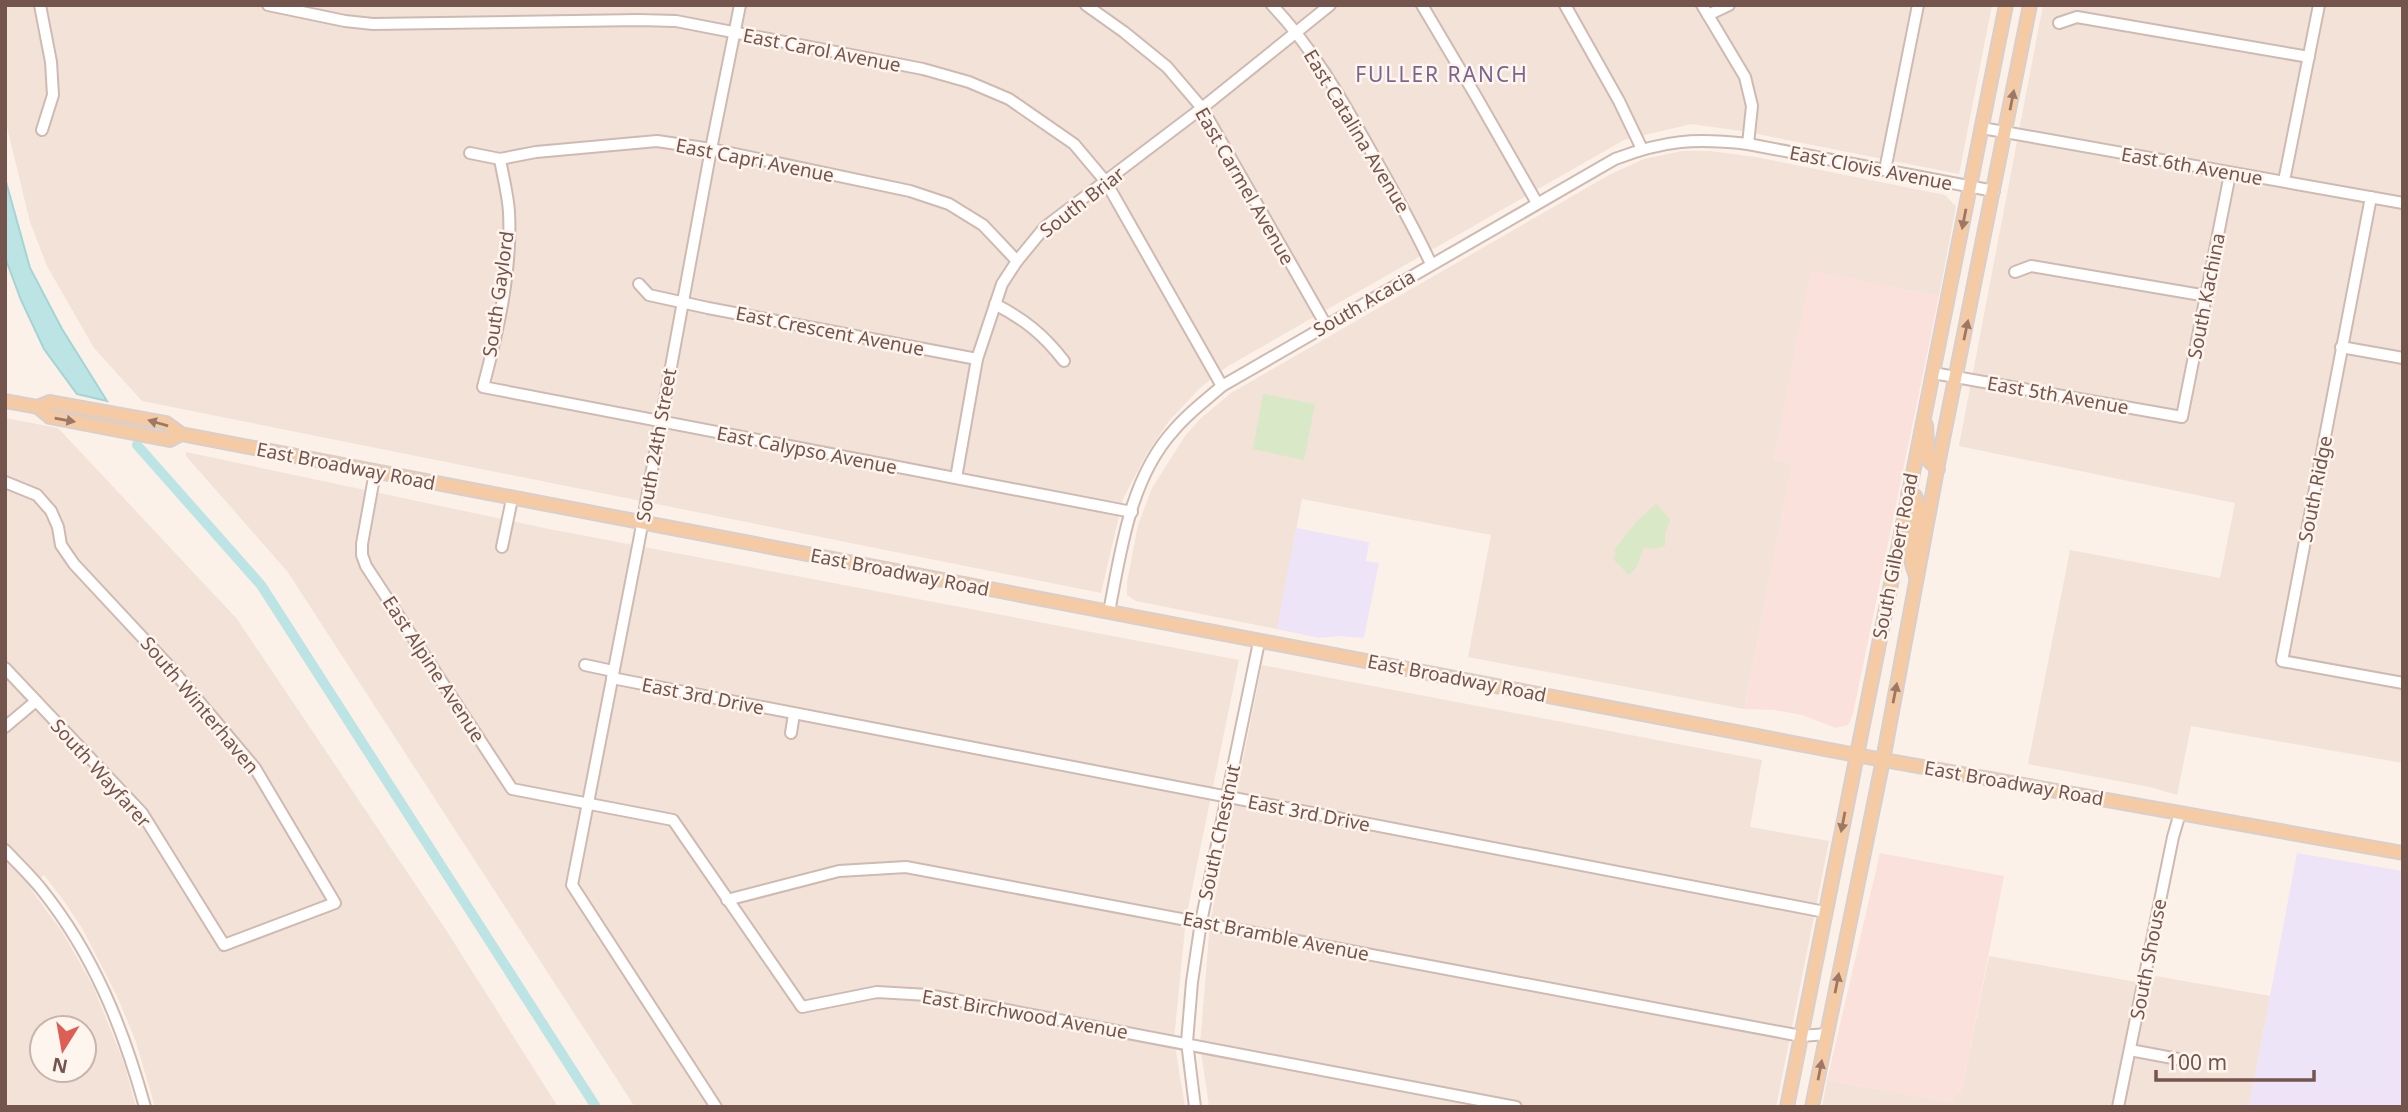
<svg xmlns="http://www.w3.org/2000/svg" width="2408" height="1112" font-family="'Noto Sans',sans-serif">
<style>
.residential{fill:#f2e2d7;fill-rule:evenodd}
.commercial{fill:#fbe1dc}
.education{fill:#eee4f8}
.green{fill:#d9e8c7}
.water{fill:#bde4e4;stroke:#a4d5d5;stroke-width:2}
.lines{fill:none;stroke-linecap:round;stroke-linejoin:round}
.canal{stroke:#bde4e4;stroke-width:10}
.minor-casing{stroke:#cfbab1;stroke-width:14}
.major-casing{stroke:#d8cfcd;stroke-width:16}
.minor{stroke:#fff;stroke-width:10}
.major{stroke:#f5cba5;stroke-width:12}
.oneway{fill:#9b7867}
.labels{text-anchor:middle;stroke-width:5;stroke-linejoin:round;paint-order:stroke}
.street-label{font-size:19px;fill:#74554d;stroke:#fef5ee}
.neighbourhood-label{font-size:21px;letter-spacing:2px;fill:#7b6590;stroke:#fef5ee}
</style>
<rect width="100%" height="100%" fill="#fbf1e8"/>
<!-- residential -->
<g class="residential">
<path d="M5,5H1992L1959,174L1742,131L1691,124L1624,140L1228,366L1200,388L1169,421L1146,455L1123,499L1101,593L142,401L94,348L47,266L30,222L5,119Z"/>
<path d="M2043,5H2403V763L2191,726L2177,795L2150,787L2028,764L2070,550L2220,578L2235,503L1959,446Z"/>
<path d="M1682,151H1710L1756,157L1945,195L1956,206L1939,296L1811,271L1774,460L1792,464L1744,709L1468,657L1491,535L1302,499L1277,629L1136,601L1127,595V582L1138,525L1152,488L1185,436L1200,419L1231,393L1609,175L1644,159Z"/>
<path d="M5,418L58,428L237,619L446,930L558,1107H155L136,1042L117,996L82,928L64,901L44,875L30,888L63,933L93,986L124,1063L136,1107H5ZM42,1028H84V1070H42Z"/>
<path d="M186,452L549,529L1239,660L1186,918L1174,1040L1185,1107H635L287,571L186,456Z"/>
<path d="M1262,665L1762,760L1750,827L1829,841L1776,1107L1209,1106L1200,1045L1210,923Z"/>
<path d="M1989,956L2153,985L2155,976L2270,996L2249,1107H1822L1827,1080L1953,1103L1955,1093L1961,1094Z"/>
</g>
<!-- commercial -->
<g class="commercial">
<path d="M1811,270L1939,296L1853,714L1848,725L1836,728L1802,715L1773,710L1744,709L1792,464L1774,460Z"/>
<path d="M1880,853L2004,876L1961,1094H1955L1953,1103L1827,1080Z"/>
</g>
<!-- education -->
<g class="education">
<path d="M1296,528L1369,542L1366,561L1379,563L1364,638L1339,636L1319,638L1277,629Z"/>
<path d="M2297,853L2403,871V1107H2249Z"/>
</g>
<!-- green -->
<g class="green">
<path d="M1263,394L1315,404L1304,460L1253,449Z"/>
<path d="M1656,504L1670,520L1665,534V546L1654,549L1644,547L1636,568L1629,575L1613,559L1616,554L1614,550L1636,522Z"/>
</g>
<!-- water -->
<path class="water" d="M5,178L30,268L62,329L107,401L77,394L44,349L21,300L5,257Z"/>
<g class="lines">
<!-- canal -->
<path class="canal" d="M137,445L261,585L596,1107"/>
<!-- minor casing -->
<g class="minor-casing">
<g id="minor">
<path d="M40,5L51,62L53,95L42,130"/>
<path d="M268,5L345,21L373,24L639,20L676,21L923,69L969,82L1009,99L1074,144L1106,182L1222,386"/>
<path d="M1086,5L1124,32L1167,67L1202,108L1326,325"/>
<path d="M1272,5C1311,46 1340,96 1368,146C1390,185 1412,223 1431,264"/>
<path d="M1422,5L1477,98L1537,203"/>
<path d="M1565,5L1619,101L1642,149"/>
<path d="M1702,5L1745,77L1752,106L1748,144"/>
<path d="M1708,15L1729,5"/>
<path d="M2059,23L2077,17L2309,57"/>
<path d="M1982,128L2403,203"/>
<path d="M470,153L500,159L536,152L657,141L711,149L910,191L949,204L983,225L1017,261"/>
<path d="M500,159C503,177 508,195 509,212C512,271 498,331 483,387L1132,512"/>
<path d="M1885,170L1918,5"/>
<path d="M2284,181L2319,5"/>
<path d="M2371,197L2282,661L2403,683"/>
<path d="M2015,272L2031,266L2207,296"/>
<path d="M639,284L649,295L708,308L977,359"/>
<path d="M995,304C1025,320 1043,334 1064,361"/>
<path d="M2341,347L2403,358"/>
<path d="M1933,373L2182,417L2230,174"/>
<path d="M375,472L362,544V555L366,566L512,789L673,820L802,1007L877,992L928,995L1516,1107"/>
<path d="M956,478L977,359L1002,284L1017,261L1045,227L1202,108L1330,5"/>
<path d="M5,482L37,495L51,511L58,527L61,545L74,564L170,667L255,768L335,903L224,945L142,813L5,668"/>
<path d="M502,547L512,499"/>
<path d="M1109,612C1121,550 1130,478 1174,430C1188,413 1206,400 1222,386L1615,159C1665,140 1695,138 1748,144L1994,191"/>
<path d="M585,665L613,671"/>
<path d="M612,678L1825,912"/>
<path d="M5,727L36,701"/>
<path d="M791,733L794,714"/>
<path d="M5,850C17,863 31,876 42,890C94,955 123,1028 145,1107"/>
<path d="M727,900L839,871L906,867L1801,1036L1827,1034"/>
<path d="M2130,1050L2178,1059"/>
<path d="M716,1107L572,885L639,541L711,149L740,5"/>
<path d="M1195,1107L1187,1042L1192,982L1201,922L1259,642"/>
<path d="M2118,1107L2173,837L2180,813"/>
</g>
</g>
<!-- major casing -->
<g class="major-casing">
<g id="major">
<path d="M5,401L38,407L50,417L170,440L181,434"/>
<path d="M38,407L50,402L166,423L181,434L1856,755L2403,853"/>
<path d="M1926,425L1928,460L1938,469"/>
<path d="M1908,494L1915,496C1925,514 1910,540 1911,559C1912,565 1914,571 1916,576"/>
<path d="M1787,1107L2006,5"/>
<path d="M1812,1107L1883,760L1938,464L2030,5"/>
</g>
</g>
<!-- minor -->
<use href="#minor" class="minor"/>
<!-- major -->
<use href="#major" class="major"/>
</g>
<!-- one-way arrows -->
<defs><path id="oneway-solid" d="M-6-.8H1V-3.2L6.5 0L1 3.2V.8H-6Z" transform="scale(1.75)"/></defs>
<g class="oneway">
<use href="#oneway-solid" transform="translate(2012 100) rotate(-79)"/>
<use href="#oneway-solid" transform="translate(1964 219) rotate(101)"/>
<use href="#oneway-solid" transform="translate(1966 330) rotate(-78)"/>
<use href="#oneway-solid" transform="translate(65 420) rotate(10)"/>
<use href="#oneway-solid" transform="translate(158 423) rotate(-164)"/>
<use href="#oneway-solid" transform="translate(1895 693) rotate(-79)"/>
<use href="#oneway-solid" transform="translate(1843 822) rotate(101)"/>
<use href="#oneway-solid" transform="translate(1837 983) rotate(-79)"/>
<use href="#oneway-solid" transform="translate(1820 1070) rotate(-79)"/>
</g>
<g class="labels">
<!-- street labels -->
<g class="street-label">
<text transform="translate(822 50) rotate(11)" y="7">East Carol Avenue</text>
<text transform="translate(1357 131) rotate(59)" y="7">East Catalina Avenue</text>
<text transform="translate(755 160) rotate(11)" y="7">East Capri Avenue</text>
<text transform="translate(2192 166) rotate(10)" y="7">East 6th Avenue</text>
<text transform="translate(1871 168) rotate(11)" y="7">East Clovis Avenue</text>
<text transform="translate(1245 186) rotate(60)" y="7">East Carmel Avenue</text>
<text transform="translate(1082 202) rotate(-38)" y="7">South Briar</text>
<text transform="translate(498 294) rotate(-82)" y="7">South Gaylord</text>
<text transform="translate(2206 296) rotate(-79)" y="7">South Kachina</text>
<text transform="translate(1364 303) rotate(-30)" y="7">South Acacia</text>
<text transform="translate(830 331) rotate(11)" y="7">East Crescent Avenue</text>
<text transform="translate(2058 395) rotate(10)" y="7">East 5th Avenue</text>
<text transform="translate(656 445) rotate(-80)" y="7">South 24th Street</text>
<text transform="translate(807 450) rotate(11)" y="7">East Calypso Avenue</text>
<text transform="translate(346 466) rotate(11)" y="7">East Broadway Road</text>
<text transform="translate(2315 489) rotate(-79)" y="7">South Ridge</text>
<text transform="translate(1895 556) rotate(-79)" y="7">South Gilbert Road</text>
<text transform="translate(900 572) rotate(11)" y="7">East Broadway Road</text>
<text transform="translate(434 669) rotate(57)" y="7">East Alpine Avenue</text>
<text transform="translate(1457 678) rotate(11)" y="7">East Broadway Road</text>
<text transform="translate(703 696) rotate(11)" y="7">East 3rd Drive</text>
<text transform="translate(200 705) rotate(50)" y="7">South Winterhaven</text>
<text transform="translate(101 773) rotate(48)" y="7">South Wayfarer</text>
<text transform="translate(2014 783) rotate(10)" y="7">East Broadway Road</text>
<text transform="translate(1309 813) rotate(11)" y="7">East 3rd Drive</text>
<text transform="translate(1219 832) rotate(-78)" y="7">South Chestnut</text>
<text transform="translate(1276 936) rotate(11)" y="7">East Bramble Avenue</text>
<text transform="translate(2148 959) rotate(-79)" y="7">South Shouse</text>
<text transform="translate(1025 1014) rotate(10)" y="7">East Birchwood Avenue</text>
</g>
<!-- neighbourhood labels -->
<g class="neighbourhood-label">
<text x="1442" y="82">FULLER RANCH</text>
</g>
</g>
<!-- border -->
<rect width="2408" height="1112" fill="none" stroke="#74554d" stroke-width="14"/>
<!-- north arrow -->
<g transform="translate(63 1049) rotate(191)"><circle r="33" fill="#fef5ee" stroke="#c7b5ae" stroke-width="2"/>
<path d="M0-5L12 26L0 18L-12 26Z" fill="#dd5e55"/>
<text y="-10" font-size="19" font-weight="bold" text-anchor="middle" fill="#74554d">N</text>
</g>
<!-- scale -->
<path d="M2156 1070v10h158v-10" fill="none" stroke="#74554d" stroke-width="3.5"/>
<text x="2166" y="1070" font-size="21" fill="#74554d" stroke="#fef5ee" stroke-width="5" paint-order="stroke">100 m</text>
</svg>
